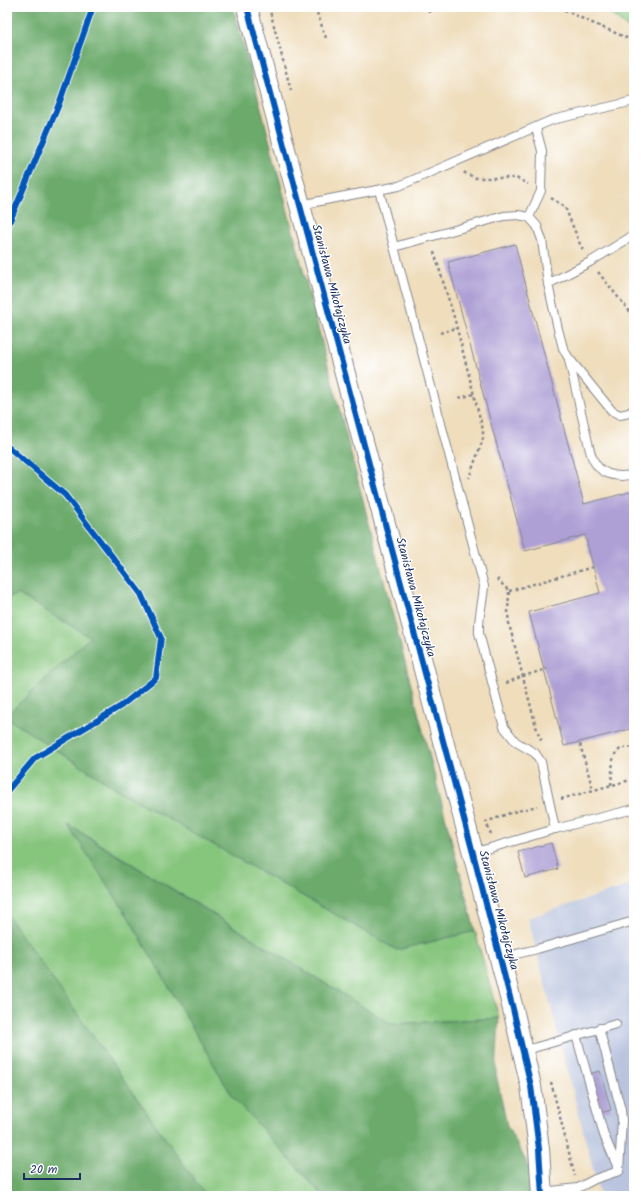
<svg xmlns="http://www.w3.org/2000/svg" width="641" height="1203" font-family="Kalam,sans-serif">
<style>
.industrial{fill:#bac4de}
.green{fill:#85c57c;stroke:#507a6d}
.forest{fill:#6caa6c;stroke:#446c65}
.building{fill:#aea0d5}
.lines{fill:none;stroke-linecap:round;stroke-linejoin:round}
.service-casing{stroke:#85868c;stroke-width:10}
.tertiary-casing{stroke:#85868c;stroke-width:22}
.path{stroke:#85868c;stroke-width:2.5;stroke-dasharray:3 3;stroke-linecap:butt}
.service{stroke:#fff;stroke-width:8}
.tertiary{stroke:#fff;stroke-width:20}
.cycleway-casing{stroke:#fff;stroke-width:8}
.cycleway{stroke:#0057b8;stroke-width:6}
.labels{text-anchor:middle;stroke-width:3;stroke-linejoin:round;paint-order:stroke}
.street-label{font-size:12px;fill:#1b2f5e;stroke:#fff}
</style>
<rect width="100%" height="100%" fill="#fff"/>
<filter id="ink" filterUnits="userSpaceOnUse"><feTurbulence type="fractalNoise" baseFrequency=".025" numOctaves="2"/><feDisplacementMap in="SourceGraphic" scale="8" xChannelSelector="R" yChannelSelector="G"/><feConvolveMatrix kernelMatrix="1 2 1 2 8 2 1 2 1" color-interpolation-filters="sRGB"/></filter>
<filter id="wash" filterUnits="userSpaceOnUse"><feTurbulence type="fractalNoise" baseFrequency=".012" numOctaves="4" result="noise"/><feDisplacementMap in="SourceGraphic" scale="16" xChannelSelector="R" yChannelSelector="G"/><feGaussianBlur stdDeviation="0.9" result="paint"/><feColorMatrix in="noise" values="0 0 0 0 0 0 0 0 0 0 0 0 0 0 0 0 0 1.4 0 .05"/><feComposite in="paint" operator="in"/></filter>
<g filter="url(#wash)">
<rect width="100%" height="100%" fill="#efddbb"/>
<!-- industrial -->
<path class="industrial" d="M634,884V1196H600L528,918Z"/>
<!-- green -->
<g class="green">
<path d="M602,7H618L634,16V33Z"/>
<path d="M18,594L90,637L7,715V598Z"/>
<path d="M7,718L118,790L397,950L475,931L499,1018L391,1024L69,825L129,918L232,1096L323,1196H206L7,915Z"/>
</g>
<!-- forest -->
<g class="forest">
<path d="M7,7H233L260,104L475,931L397,950L118,790L7,718V715L90,637L18,594L7,598Z"/>
<path d="M68,825L391,1024L499,1018L496,1074L507,1126L533,1174L530,1196H323L232,1096L129,918Z"/>
<path d="M7,915L15,926L206,1196H7Z"/>
</g>
<g id="blocks">
<!-- building -->
<g class="building">
<path d="M515,244L584,504L634,491V728L564,746L529,612L600,593L585,535L525,551L448,262Z"/>
<path d="M551,843L558,869L525,878L518,852Z"/>
<path d="M600,1071L611,1110L600,1113L589,1074Z"/>
</g>
</g>
</g>
<g filter="url(#ink)">
<use href="#blocks" fill-opacity="0" stroke="#85868c" stroke-width="1"/>
<g class="lines">
<!-- service casing -->
<g class="service-casing">
<g id="service">
<path d="M379,190L484,586C483,602 478,617 479,633L504,727L516,742L535,753L541,762L555,829"/>
<path d="M300,205L340,197L399,186L552,120L634,101"/>
<path d="M529,217L541,191L542,151L536,128"/>
<path d="M394,247L504,216L518,215L529,217L537,226L542,240L548,284L558,329L563,348L568,357L612,411L620,415L629,413L634,409"/>
<path d="M548,284L590,262L634,235"/>
<path d="M569,360L590,451C591,455 593,460 595,463C603,476 621,478 634,474"/>
<path d="M473,853L555,829L634,809"/>
<path d="M500,958L537,949L634,921"/>
<path d="M599,1028L621,1110L622,1120L619,1171"/>
<path d="M576,1035L604,1135L618,1168"/>
<path d="M523,1051L616,1024"/>
<path d="M542,1192L578,1188L595,1179L619,1171"/>
</g>
</g>
<!-- tertiary casing -->
<g class="tertiary-casing">
<path id="tertiary" d="M247,7L473,853L513,1009L531,1086L539,1149L542,1196"/>
</g>
<!-- path -->
<g class="path">
<path d="M269,7L291,91"/>
<path d="M315,7L326,38"/>
<path d="M559,7L581,18L634,41"/>
<path d="M429,13V7"/>
<path d="M464,172L465,173L476,178H516L528,184"/>
<path d="M551,198L565,207L580,244L584,252"/>
<path d="M434,252L454,317L483,430V439L469,478"/>
<path d="M598,272L634,317"/>
<path d="M440,333L457,328"/>
<path d="M459,398L474,394"/>
<path d="M497,579L509,591L508,614L509,624L537,730L542,742"/>
<path d="M509,591L593,567"/>
<path d="M506,683L523,676L547,669"/>
<path d="M580,744L593,790"/>
<path d="M611,785L613,760L616,752L622,748L634,747"/>
<path d="M561,799L634,779"/>
<path d="M491,834L486,822L510,813L537,806"/>
<path d="M551,1082L575,1176"/>
</g>
<!-- service -->
<use href="#service" class="service"/>
<!-- tertiary -->
<use href="#tertiary" class="tertiary"/>
<!-- cycleway casing -->
<g class="cycleway-casing">
<g id="cycleway">
<path d="M247,7L473,853L513,1009L531,1086L539,1149L542,1196"/>
<path d="M7,228L59,104L93,7"/>
<path d="M7,446L65,495L141,594L161,638L156,678L121,706L35,758L7,791"/>
</g>
</g>
<!-- cycleway -->
<use href="#cycleway" class="cycleway"/>
</g>
</g>
<g class="labels">
<!-- street labels -->
<g class="street-label">
<text transform="translate(332 284) rotate(75)" y="4">Stanisława Mikołajczyka</text>
<text transform="translate(416 597) rotate(75)" y="4">Stanisława Mikołajczyka</text>
<text transform="translate(499 910) rotate(75)" y="4">Stanisława Mikołajczyka</text>
</g>
</g>
<!-- margin -->
<rect width="641" height="1203" fill="none" stroke="#fff" stroke-width="24"/>
<!-- scale -->
<path d="M24 1173v6h56v-6" fill="none" stroke="#1b2f5e" stroke-width="2"/>
<text x="30" y="1173" font-size="12" fill="#1b2f5e" stroke="#ffffff" stroke-width="3" paint-order="stroke">20 m</text>
</svg>
